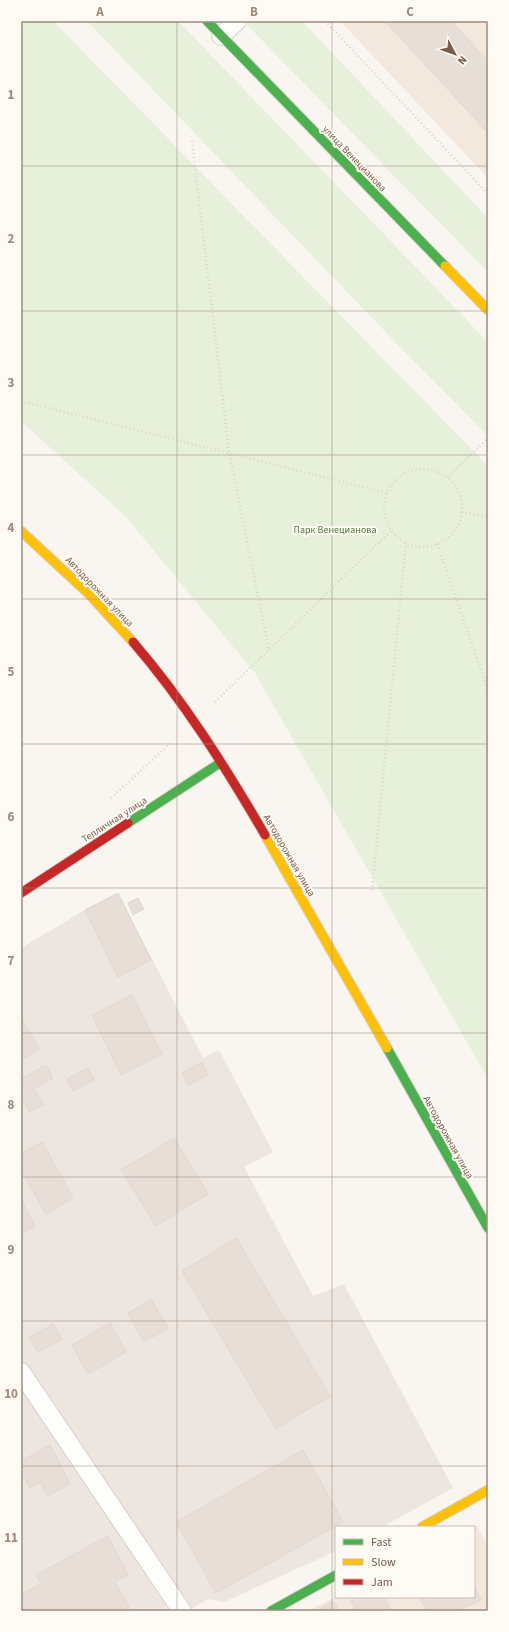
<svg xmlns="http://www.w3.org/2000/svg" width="509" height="1632" font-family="'Source Sans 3',sans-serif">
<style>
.residential{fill:#f2e8de}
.industrial{fill:#ede5e0}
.green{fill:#e7f0db}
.building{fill:#e6ded7;stroke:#e2d8d2}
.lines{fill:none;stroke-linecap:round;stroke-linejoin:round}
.lane-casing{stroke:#d7d1cb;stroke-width:20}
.fast-casing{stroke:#d9d2cb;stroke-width:11}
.slow-casing{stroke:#d9d2cb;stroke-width:11}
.jam-casing{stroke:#d9d2cb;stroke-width:11}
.path{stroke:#dcd5d0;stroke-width:2.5;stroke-dasharray:1 3;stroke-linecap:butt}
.lane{stroke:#fefefd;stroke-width:18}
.fast{stroke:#4caf50;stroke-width:9}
.slow{stroke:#ffc107;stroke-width:9}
.jam{stroke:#c62828;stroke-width:9}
.grid{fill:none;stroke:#9f8a7d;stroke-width:1;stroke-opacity:0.55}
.labels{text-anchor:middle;stroke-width:4;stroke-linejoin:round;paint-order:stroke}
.street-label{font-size:10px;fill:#7a5c4d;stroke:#fffaf3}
.park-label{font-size:10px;fill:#537a41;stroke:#fffaf3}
.neatline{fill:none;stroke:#9f8a7d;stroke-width:1.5}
.grid-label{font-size:13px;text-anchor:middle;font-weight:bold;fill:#9f8a7d}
</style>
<rect width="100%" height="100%" fill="#f9f5f0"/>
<!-- residential -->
<g class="residential">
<path d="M340,21H488V178Z"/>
<path d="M477,1526L488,1546V1611H307L336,1597H474V1527Z"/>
</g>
<!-- industrial -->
<path class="industrial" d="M118,893L203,1058L219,1050L273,1152L244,1167L313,1296L344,1284L453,1488L382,1527H336V1551L224,1602L208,1599L188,1611H21V948L85,910Z"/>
<!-- green -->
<g class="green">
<path d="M21,21H53L488,466V1079L255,673L126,517L21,421Z"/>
<path d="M87,21H178L207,51L488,342V436L400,347Z"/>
<path d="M251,21H302L488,218V272L247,25Z"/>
</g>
<!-- building -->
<g class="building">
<path d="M385,21H451L488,61V133Z"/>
<path d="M118,893L151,960L118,977L85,910Z"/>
<path d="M138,898L144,909L133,915L128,903Z"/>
<path d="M132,995L162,1054L121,1075L92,1015Z"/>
<path d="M21,1018L40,1049L21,1060Z"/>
<path d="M202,1062L208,1075L188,1085L182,1073Z"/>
<path d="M46,1065L53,1078L24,1094L21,1089V1079Z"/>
<path d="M88,1068L94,1080L73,1091L67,1079Z"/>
<path d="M35,1090L43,1105L29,1112L22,1098Z"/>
<path d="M174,1138L208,1194L156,1226L121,1170Z"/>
<path d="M42,1142L73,1198L46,1214L21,1170V1154Z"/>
<path d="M21,1200L35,1226L21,1234Z"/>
<path d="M236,1238L330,1396L276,1429L182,1271Z"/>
<path d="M151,1299L168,1328L144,1342L128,1313Z"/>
<path d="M110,1323L126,1352L88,1374L72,1345Z"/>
<path d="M53,1324L62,1339L38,1352L29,1338Z"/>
<path d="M50,1445L70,1484L48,1496L40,1482L30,1488L21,1471V1461Z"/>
<path d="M303,1450L343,1522L216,1593L176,1522Z"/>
<path d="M108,1536L128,1575L115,1582L131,1611H21V1594L41,1584L36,1575Z"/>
<path d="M474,1585L481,1600L459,1611H427L419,1597H474Z"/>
<path d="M359,1597H384L391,1611H356L351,1601Z"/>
<path d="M333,1601L339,1611H316Z"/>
</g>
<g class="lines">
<!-- lane casing -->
<g class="lane-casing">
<g id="lane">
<path d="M221,36L237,21"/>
<path d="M21,1372L182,1611"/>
</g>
</g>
<!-- fast casing -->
<g class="fast-casing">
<g id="fast">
<path d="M207,21L445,266"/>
<path d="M128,823L220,763"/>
<path d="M387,1048L488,1228"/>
<path d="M271,1611L336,1575"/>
</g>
</g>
<!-- slow casing -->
<g class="slow-casing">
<g id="slow">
<path d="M445,266L488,310"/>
<path d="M21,531L89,594L133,642"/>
<path d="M265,835L387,1048"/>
<path d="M422,1527L488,1490"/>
</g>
</g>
<!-- jam casing -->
<g class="jam-casing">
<g id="jam">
<path d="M133,642C184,701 226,768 265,835"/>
<path d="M21,893L128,823"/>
</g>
</g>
<!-- path -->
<g class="path">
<path d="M325,21L488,194"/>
<path d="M192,141L229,452L269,651"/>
<path d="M21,401L387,493"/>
<circle cx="423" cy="508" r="39"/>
<path d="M448,477L488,438"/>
<path d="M462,512L488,517"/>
<path d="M437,544L488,690"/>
<path d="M215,702L391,531"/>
<path d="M111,798L172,742"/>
<path d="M372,890L406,543"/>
</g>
<!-- lane -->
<use href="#lane" class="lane"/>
<!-- fast -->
<use href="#fast" class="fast"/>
<!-- slow -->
<use href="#slow" class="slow"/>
<!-- jam -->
<use href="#jam" class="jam"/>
</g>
<!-- grid -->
<path class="grid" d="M177,21V1611M332,21V1611M21,166H488M21,311H488M21,455H488M21,599H488M21,744H488M21,888H488M21,1033H488M21,1177H488M21,1321H488M21,1466H488"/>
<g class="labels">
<!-- street labels -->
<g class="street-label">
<text transform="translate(355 158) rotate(46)" y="4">улица Венецианова</text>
<text transform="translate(100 591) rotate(46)" y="4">Автодорожная улица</text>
<text transform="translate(114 819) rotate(-33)" y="4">Тепличная улица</text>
<text transform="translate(290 855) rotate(60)" y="4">Автодорожная улица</text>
<text transform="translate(449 1137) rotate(61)" y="4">Автодорожная улица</text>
</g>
<!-- park labels -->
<g class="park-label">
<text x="335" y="533">Парк Венецианова</text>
</g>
</g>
<!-- border -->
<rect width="509" height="1632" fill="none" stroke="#fffaf3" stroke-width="44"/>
<!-- legend -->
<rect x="335" y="1526" width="140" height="72" fill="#fffaf3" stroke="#cabbb1"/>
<rect x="343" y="1539" width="20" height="6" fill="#4caf50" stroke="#cabbb1"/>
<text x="371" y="1546" font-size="12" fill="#7a5c4d">Fast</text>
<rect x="343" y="1559" width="20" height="6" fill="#ffc107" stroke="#cabbb1"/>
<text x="371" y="1566" font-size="12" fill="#7a5c4d">Slow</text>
<rect x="343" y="1579" width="20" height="6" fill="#c62828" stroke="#cabbb1"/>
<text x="371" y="1586" font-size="12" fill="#7a5c4d">Jam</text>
<!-- north arrow -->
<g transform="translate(455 54) rotate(131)" stroke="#fffaf3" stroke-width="3" paint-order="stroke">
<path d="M0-3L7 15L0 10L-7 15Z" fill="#7a5c4d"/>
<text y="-6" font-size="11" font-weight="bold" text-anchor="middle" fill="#7a5c4d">N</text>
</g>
<rect x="22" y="22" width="465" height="1588" class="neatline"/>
<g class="grid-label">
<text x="100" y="16">A</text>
<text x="254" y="16">B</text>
<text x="410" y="16">C</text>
<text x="11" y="99">1</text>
<text x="11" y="243">2</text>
<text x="11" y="387">3</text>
<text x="11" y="532">4</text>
<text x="11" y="676">5</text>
<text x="11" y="821">6</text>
<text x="11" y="965">7</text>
<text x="11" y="1109">8</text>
<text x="11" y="1254">9</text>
<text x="11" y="1398">10</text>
<text x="11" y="1542">11</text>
</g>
</svg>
